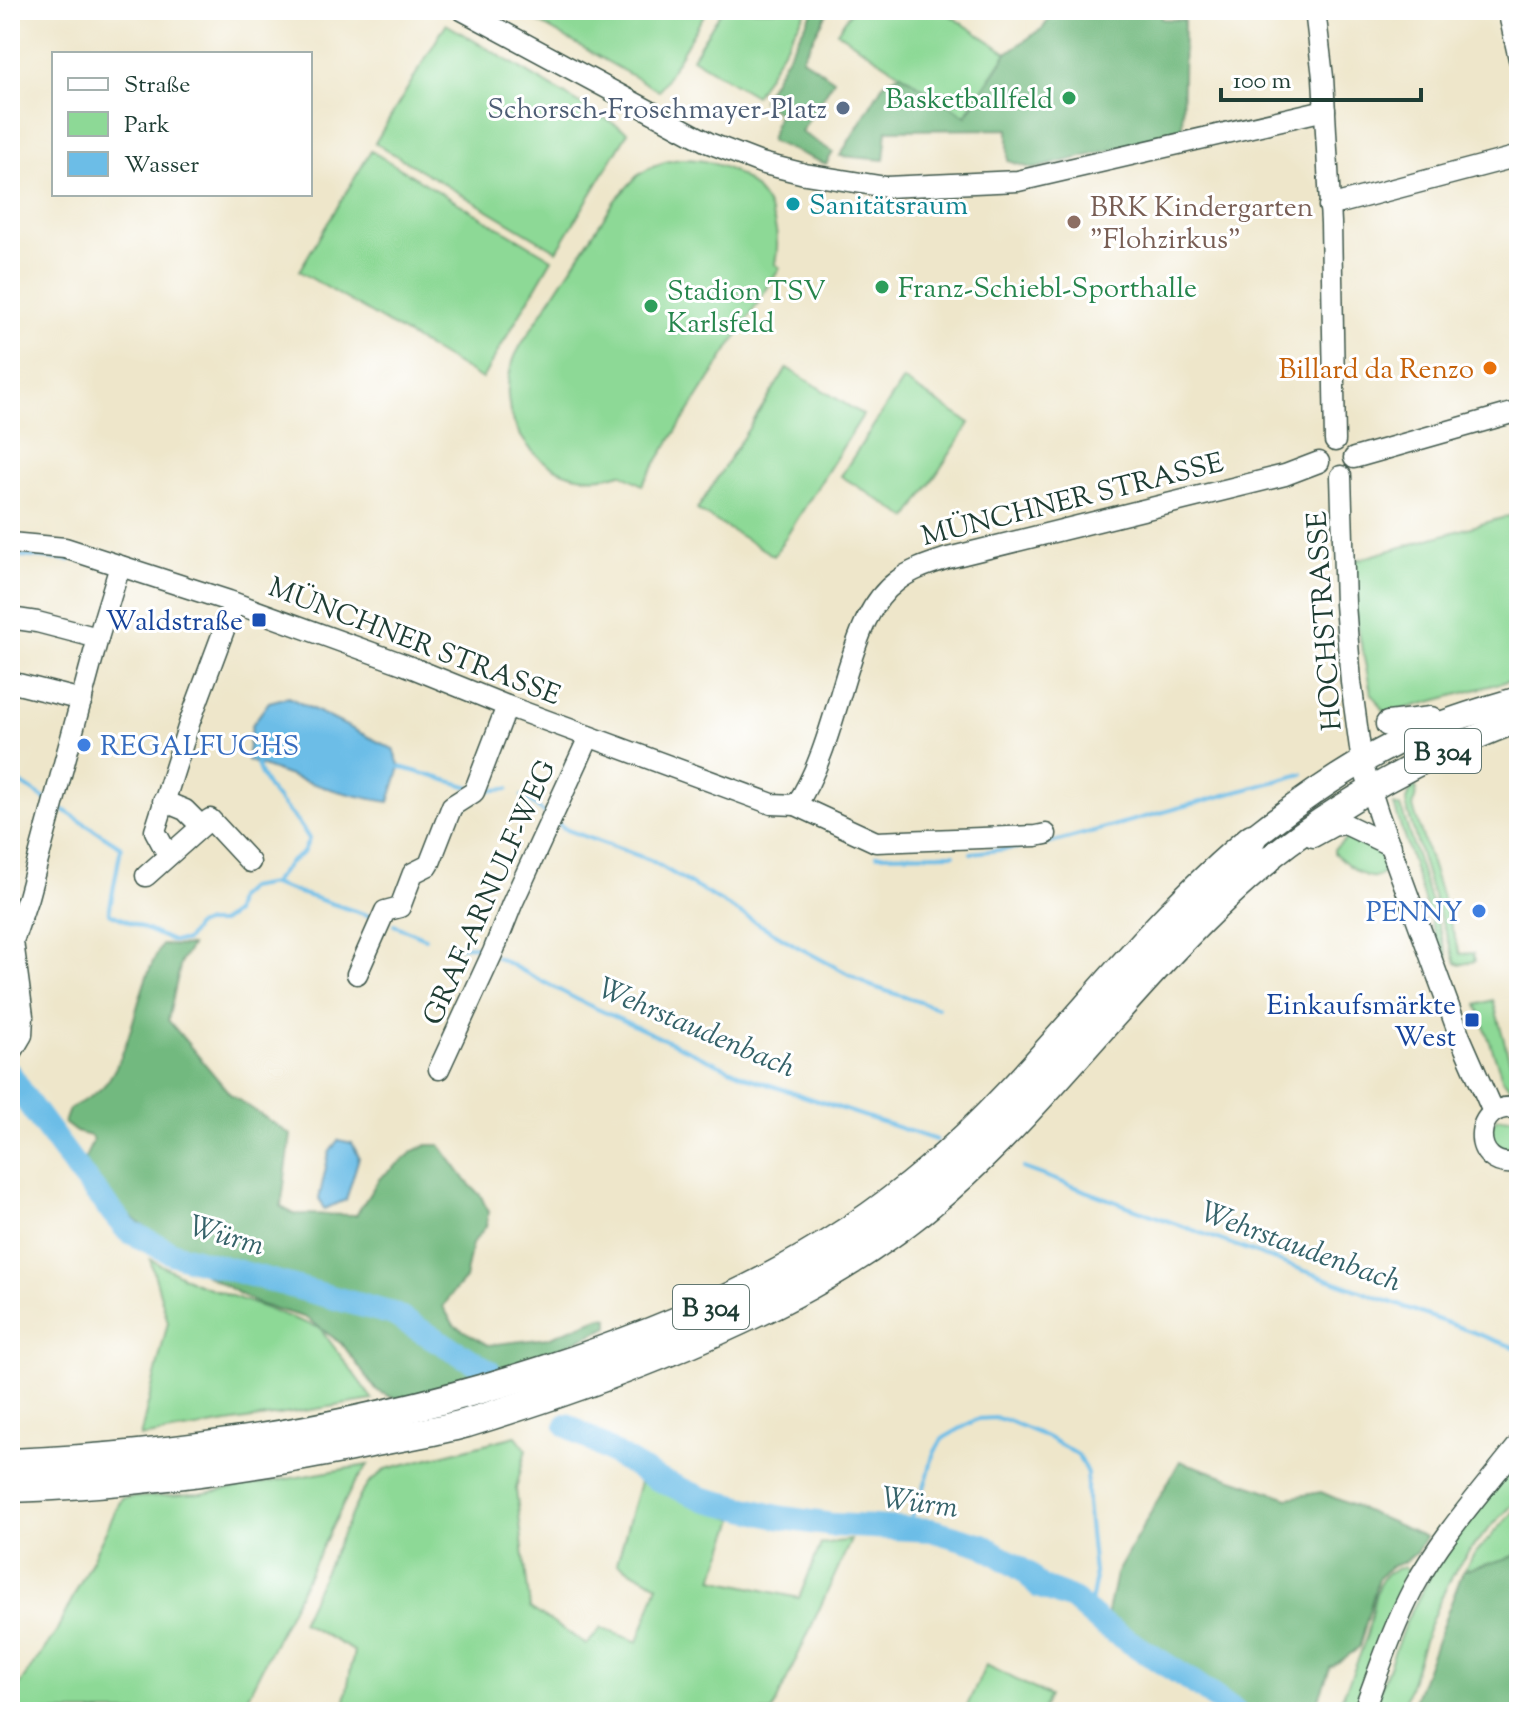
<svg xmlns="http://www.w3.org/2000/svg" width="1529" height="1722" font-family="'Sorts Mill Goudy',serif">
<style>
.green{fill:#8dd996;stroke:#568b65;stroke-width:2}
.forest{fill:#72b97f;stroke:#487b5a;stroke-width:2}
.water{fill:#6cbde7;stroke:#467d8e;stroke-width:2}
.lines{fill:none;stroke-linecap:round;stroke-linejoin:round}
.stream{stroke:#6cbde7;stroke-width:4}
.river{stroke:#6cbde7;stroke-width:24}
.minor-casing{stroke:#3e564a;stroke-width:23}
.major-casing{stroke:#3e564a;stroke-width:27}
.highway-casing{stroke:#3e564a;stroke-width:31}
.minor{stroke:#fff;stroke-width:20}
.major{stroke:#fff;stroke-width:24}
.highway{stroke:#fff;stroke-width:28}
.leisure-dot{fill:#2e9e5b;stroke:#fff;stroke-width:3}
.service-dot{fill:#5c6f8a;stroke:#fff;stroke-width:3}
.culture-dot{fill:#0f9aa8;stroke:#fff;stroke-width:3}
.education-dot{fill:#8d6e63;stroke:#fff;stroke-width:3}
.food-dot{fill:#e8710a;stroke:#fff;stroke-width:3}
.transit-dot{fill:#1a4fb4;stroke:#fff;stroke-width:3}
.shop-dot{fill:#3f7fe0;stroke:#fff;stroke-width:3}
.labels{text-anchor:middle;stroke-width:6;stroke-linejoin:round;paint-order:stroke}
.shield{fill:#fff;stroke:#627771;stroke-width:2}
.shield-label{font-size:26px;font-weight:bold;fill:#1f3d34}
.leisure-label{font-size:28px;fill:#27864d;stroke:#fff;text-anchor:start}
.service-label{font-size:28px;fill:#4e5e75;stroke:#fff;text-anchor:end}
.culture-label{font-size:28px;fill:#0d838f;stroke:#fff;text-anchor:start}
.education-label{font-size:28px;fill:#785e54;stroke:#fff;text-anchor:start}
.food-label{font-size:28px;fill:#c56008;stroke:#fff;text-anchor:end}
.street-label{font-size:28px;fill:#1f3d34;stroke:#fff}
.transit-label{font-size:28px;fill:#164399;stroke:#fff;text-anchor:end}
.shop-label{font-size:28px;fill:#366cbe;stroke:#fff;text-anchor:start}
.water-label{font-size:30px;font-style:italic;fill:#36636a;stroke:#fff}
</style>
<rect width="100%" height="100%" fill="#fff"/>
<filter id="ink" filterUnits="userSpaceOnUse"><feTurbulence type="fractalNoise" baseFrequency=".0125" numOctaves="2"/><feDisplacementMap in="SourceGraphic" scale="16" xChannelSelector="R" yChannelSelector="G"/><feConvolveMatrix kernelMatrix="1 2 1 2 8 2 1 2 1" color-interpolation-filters="sRGB"/></filter>
<filter id="wash" filterUnits="userSpaceOnUse"><feTurbulence type="fractalNoise" baseFrequency=".006" numOctaves="4" result="noise"/><feDisplacementMap in="SourceGraphic" scale="32" xChannelSelector="R" yChannelSelector="G"/><feGaussianBlur stdDeviation="1.8" result="paint"/><feColorMatrix in="noise" values="0 0 0 0 0 0 0 0 0 0 0 0 0 0 0 0 0 1.4 0 .05"/><feComposite in="paint" operator="in"/></filter>
<g filter="url(#wash)">
<rect width="100%" height="100%" fill="#eee6ca"/>
<!-- green -->
<g class="green">
<path d="M517,10H707L659,91Z"/>
<path d="M722,10H807L755,96L692,58Z"/>
<path d="M852,10H942L1007,53L965,116L837,32Z"/>
<path d="M446,24L628,132L557,251L375,143Z"/>
<path d="M371,151L552,259L482,379L299,271Z"/>
<path d="M680,159C740,158 788,203 775,264L780,268L642,485L621,473C544,498 479,413 521,345L615,200L637,176L650,168L665,162Z"/>
<path d="M787,368L863,415L774,556L697,510Z"/>
<path d="M903,380L970,423L908,518L841,476Z"/>
<path d="M1519,513V678L1385,714L1371,692L1353,604V561Z"/>
<path d="M1415,787L1417,789L1413,807L1460,954L1473,953L1475,961L1460,965L1456,963L1430,887L1407,808L1406,800L1412,788Z"/>
<path d="M1394,805L1400,807L1402,811L1448,957L1446,958L1440,950Z"/>
<path d="M1353,834C1372,844 1379,846 1386,867C1375,893 1347,863 1334,853V849Z"/>
<path d="M1493,1000L1510,1062L1519,1059V1062L1511,1065L1517,1081H1519V1090L1510,1087L1503,1080L1477,1005Z"/>
<path d="M1519,1117V1154L1510,1157L1493,1149L1489,1129L1497,1118Z"/>
<path d="M150,1259L193,1282L320,1328L373,1400L140,1437L168,1322Z"/>
<path d="M516,1436L526,1449L516,1489L530,1608L587,1645L601,1628L638,1642L658,1585L617,1563L640,1482L735,1519L713,1579L799,1598L821,1544L851,1540L772,1712H343L354,1651L301,1622L360,1496L369,1483L386,1469Z"/>
<path d="M1519,1454V1498C1500,1519 1476,1539 1461,1562C1433,1603 1416,1665 1402,1712H1372L1406,1621L1440,1557Z"/>
<path d="M368,1465L352,1487L242,1708L215,1705L208,1712H10V1698L55,1634L122,1498L200,1494Z"/>
<path d="M1519,1506V1549L1515,1556L1463,1571L1472,1557Z"/>
<path d="M1403,1567L1409,1570L1412,1574L1354,1712H1334C1347,1688 1358,1662 1367,1635C1372,1618 1372,1596 1382,1580C1387,1571 1394,1569 1403,1567Z"/>
<path d="M986,1665L1049,1696L1042,1712H964Z"/>
</g>
<!-- forest -->
<g class="forest">
<path d="M814,10H829L802,58L834,80L801,132L833,152L826,164L770,141L778,113L762,100Z"/>
<path d="M1055,10H1160L1162,19L1184,20L1182,133L1033,169L1008,161V129L887,130L884,160L840,156L884,83L901,74L966,116L1007,53L1043,28Z"/>
<path d="M162,945L191,946L181,962L168,1020L230,1094L291,1135L281,1207L294,1214L356,1215L379,1179L414,1151L426,1145H440L468,1183L481,1196L488,1212L486,1226L472,1244L465,1279L453,1292L443,1307L454,1325L488,1345L548,1338L601,1317L609,1318V1327L517,1366L465,1375L412,1397L393,1398L376,1390L343,1345L307,1318L258,1304L204,1274L167,1243L120,1209L89,1173L84,1160L93,1141L91,1136L76,1132L64,1123L69,1109C83,1101 100,1093 109,1079C136,1038 136,986 162,945Z"/>
<path d="M1180,1461L1288,1498L1321,1492L1426,1537L1416,1553L1404,1562L1389,1567L1378,1579L1359,1648L1330,1668L1314,1712H1253L1232,1701L1107,1617L1116,1574Z"/>
<path d="M1519,1549V1712H1410L1463,1571L1515,1556Z"/>
</g>
<!-- water -->
<g class="water">
<path d="M288,697L393,749L400,767L389,802C341,795 293,778 247,760L252,725L269,702Z"/>
<path d="M338,1140L352,1143L359,1157L346,1200L324,1209L319,1199L329,1153Z"/>
</g>
<g class="lines">
<!-- stream -->
<g class="stream">
<path d="M10,555L70,560"/>
<path d="M257,764C266,796 294,811 309,839L303,853L289,863L272,884"/>
<path d="M400,767L470,787"/>
<path d="M10,776L48,801"/>
<path d="M482,791L508,789"/>
<path d="M522,796L547,815"/>
<path d="M59,807L121,847L109,913L172,941H186L196,926L204,923H220L234,913L237,898L248,888L272,884L376,918"/>
<path d="M557,823L567,830L650,860L798,947L871,986L938,1008"/>
<path d="M1047,844L1302,774"/>
<path d="M971,853L1025,847"/>
<path d="M877,855L954,854"/>
<path d="M394,925L425,938"/>
<path d="M446,947L475,946L485,951"/>
<path d="M496,957L582,1002L749,1078L936,1140"/>
<path d="M1023,1168L1519,1349"/>
<path d="M909,1527L912,1515L921,1497L928,1475L933,1455L942,1439L977,1419L995,1418L1009,1421L1049,1438L1078,1455L1087,1473V1503L1095,1582L1089,1614"/>
</g>
<!-- river -->
<g class="river">
<path d="M10,1074L29,1104L83,1177L128,1231L174,1254L393,1314L489,1371"/>
<path d="M567,1425L655,1478L704,1499L778,1517L833,1525L931,1530L983,1545L1027,1573L1038,1586L1072,1599L1100,1623L1193,1682L1235,1712"/>
</g>
</g>
</g>
<g filter="url(#ink)">
<g class="lines">
<!-- minor casing -->
<g class="minor-casing">
<g id="minor">
<path d="M462,10L709,143L761,163L805,174L886,187L1018,181L1325,110"/>
<path d="M1315,10L1323,77L1331,223L1335,441"/>
<path d="M1508,10L1519,59"/>
<path d="M1329,206L1519,156"/>
<path d="M1354,458L1519,411"/>
<path d="M1341,476L1345,604L1351,682L1362,763L1379,816L1460,1037L1493,1112"/>
<path d="M10,543L65,548L229,601L403,664L507,706L772,804L796,805C822,767 835,710 849,666C859,635 870,601 897,581C912,569 930,564 948,558L1285,475L1319,462"/>
<path d="M10,618L37,622L98,638"/>
<path d="M10,682L82,700"/>
<path d="M163,801L185,810L201,826"/>
<path d="M796,805L876,842L1036,836L1046,834"/>
<path d="M1313,837L1333,826L1345,824L1391,846"/>
<path d="M168,855L155,831L190,721L234,603"/>
<path d="M146,876L210,819L250,862"/>
<path d="M357,974L385,911L400,907L413,873L429,865L452,806L474,792L507,706"/>
<path d="M12,1052L22,1035L23,1016L13,941L28,897L98,638L120,566"/>
<path d="M439,1069L493,952L512,904L589,737"/>
<path d="M1519,1109C1471,1097 1468,1173 1519,1162"/>
<path d="M1363,1712C1379,1670 1393,1627 1414,1587C1442,1535 1483,1490 1519,1444"/>
</g>
</g>
<!-- major casing -->
<g class="major-casing">
<g id="major">
<path d="M1388,724L1431,719"/>
<path d="M1252,838C1303,798 1364,755 1425,730C1455,718 1487,708 1519,699"/>
<path d="M1267,860C1343,799 1428,754 1519,720"/>
</g>
</g>
<!-- highway casing -->
<g class="highway-casing">
<g id="highway">
<path d="M10,1463C191,1456 372,1425 544,1370C683,1325 817,1266 928,1171C1046,1071 1131,938 1252,838"/>
<path d="M10,1488C130,1484 249,1468 366,1444C399,1437 434,1432 467,1423C532,1403 597,1381 661,1355C762,1314 862,1264 945,1191C1061,1089 1148,958 1267,860"/>
</g>
</g>
<!-- minor -->
<use href="#minor" class="minor"/>
<!-- major -->
<use href="#major" class="major"/>
<!-- highway -->
<use href="#highway" class="highway"/>
</g>
</g>
<!-- markers -->
<g class="leisure-dot">
<circle cx="1069" cy="98" r="8"/>
<circle cx="882" cy="287" r="8"/>
<circle cx="651" cy="306" r="8"/>
</g>
<circle class="service-dot" cx="843" cy="108" r="8"/>
<circle class="culture-dot" cx="793" cy="204" r="8"/>
<circle class="education-dot" cx="1074" cy="222" r="8"/>
<circle class="food-dot" cx="1490" cy="368" r="8"/>
<g class="transit-dot">
<rect x="251" y="612" width="16" height="16" rx="4"/>
<rect x="1464" y="1012" width="16" height="16" rx="4"/>
</g>
<g class="shop-dot">
<circle cx="84" cy="745" r="8"/>
<circle cx="1479" cy="911" r="8"/>
</g>
<g class="labels">
<!-- shield labels -->
<g class="shield">
<rect x="1405" y="729" width="76" height="44" rx="6"/>
<rect x="673" y="1285" width="76" height="44" rx="6"/>
</g>
<g class="shield-label">
<text x="1443" y="760">B 304</text>
<text x="711" y="1316">B 304</text>
</g>
<!-- leisure labels -->
<g class="leisure-label">
<text x="1053" y="108" text-anchor="end">Basketballfeld</text>
<text x="898" y="297">Franz-Schiebl-Sporthalle</text>
<text x="667" y="300">Stadion TSV<tspan x="667" dy="32">Karlsfeld</tspan></text>
</g>
<!-- service labels -->
<g class="service-label">
<text x="827" y="118">Schorsch-Froschmayer-Platz</text>
</g>
<!-- culture labels -->
<g class="culture-label">
<text x="809" y="214">Sanitätsraum</text>
</g>
<!-- education labels -->
<g class="education-label">
<text x="1090" y="216">BRK Kindergarten<tspan x="1090" dy="32">"Flohzirkus"</tspan></text>
</g>
<!-- food labels -->
<g class="food-label">
<text x="1474" y="378">Billard da Renzo</text>
</g>
<!-- street labels -->
<g class="street-label">
<text transform="translate(1072 498) rotate(-14)" y="10">MÜNCHNER STRASSE</text>
<text transform="translate(1323 621) rotate(-94)" y="10">HOCHSTRASSE</text>
<text transform="translate(415 640) rotate(21)" y="10">MÜNCHNER STRASSE</text>
<text transform="translate(488 892) rotate(-66)" y="10">GRAF-ARNULF-WEG</text>
</g>
<!-- transit labels -->
<g class="transit-label">
<text x="243" y="630">Waldstraße</text>
<text x="1456" y="1014">Einkaufsmärkte<tspan x="1456" dy="32">West</tspan></text>
</g>
<!-- shop labels -->
<g class="shop-label">
<text x="100" y="755">REGALFUCHS</text>
<text x="1463" y="921" text-anchor="end">PENNY</text>
</g>
<!-- water labels -->
<g class="water-label">
<text transform="translate(697 1027) rotate(23)" y="10">Wehrstaudenbach</text>
<text transform="translate(227 1235) rotate(16)" y="10">Würm</text>
<text transform="translate(1301 1246) rotate(20)" y="10">Wehrstaudenbach</text>
<text transform="translate(920 1502) rotate(8)" y="10">Würm</text>
</g>
</g>
<!-- margin -->
<rect width="1529" height="1722" fill="none" stroke="#fff" stroke-width="40"/>
<!-- legend -->
<rect x="52" y="52" width="260" height="144" fill="#ffffff" stroke="#a5b1ae" stroke-width="2"/>
<rect x="68" y="78" width="40" height="12" fill="#ffffff" stroke="#a5b1ae" stroke-width="2"/>
<text x="124" y="92" font-size="24" fill="#1f3d34">Straße</text>
<rect x="68" y="112" width="40" height="24" fill="#8dd996" stroke="#a5b1ae" stroke-width="2"/>
<text x="124" y="132" font-size="24" fill="#1f3d34">Park</text>
<rect x="68" y="152" width="40" height="24" fill="#6cbde7" stroke="#a5b1ae" stroke-width="2"/>
<text x="124" y="172" font-size="24" fill="#1f3d34">Wasser</text>
<!-- scale -->
<path d="M1221 88v12h200v-12" fill="none" stroke="#1f3d34" stroke-width="4"/>
<text x="1233" y="88" font-size="24" fill="#1f3d34" stroke="#ffffff" stroke-width="6" paint-order="stroke">100 m</text>
</svg>
